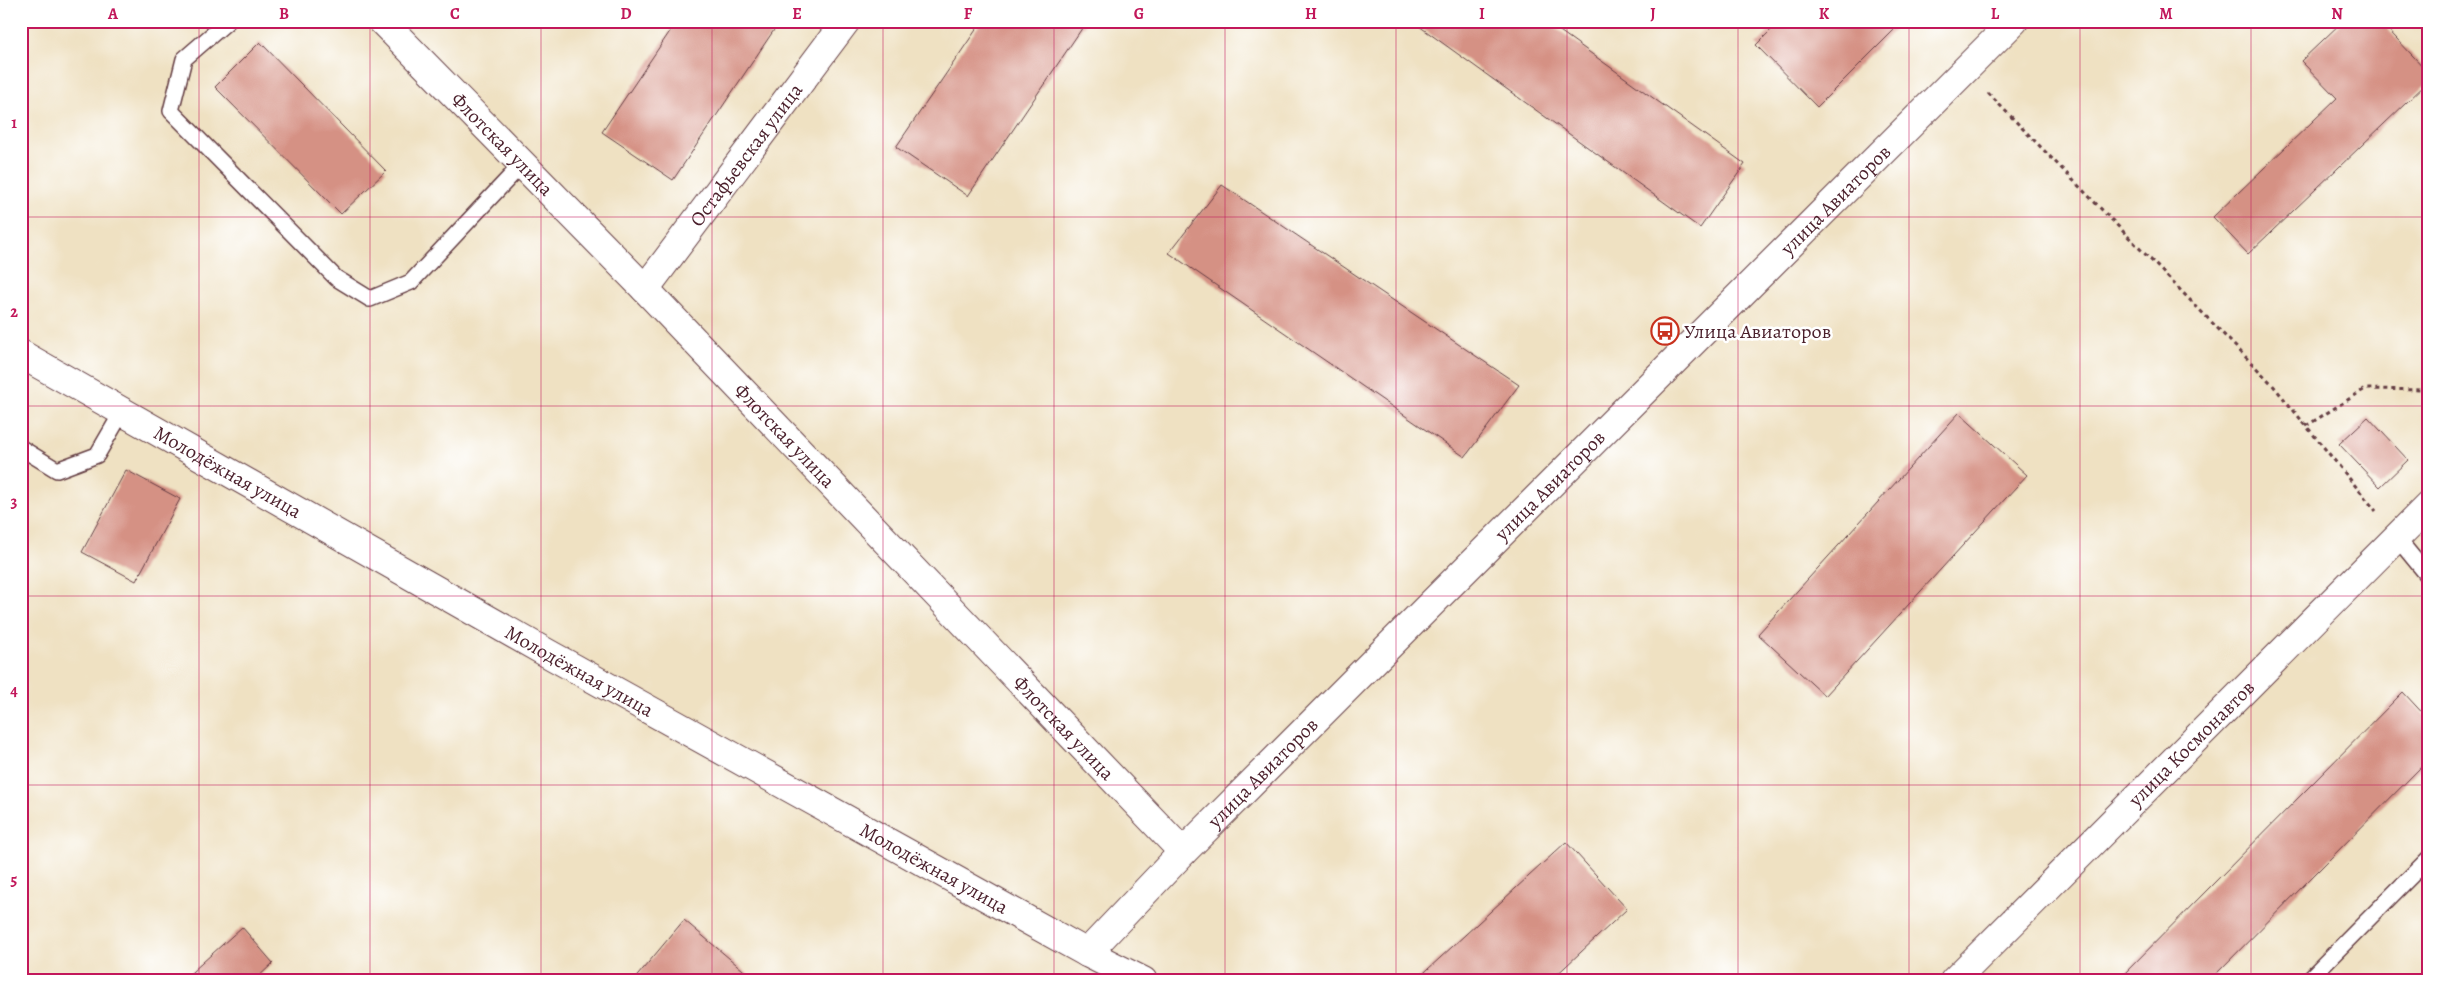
<svg xmlns="http://www.w3.org/2000/svg" width="2450" height="1002" font-family="Alegreya,serif">
<style>
.building{fill:#d59184}
.lines{fill:none;stroke-linecap:round;stroke-linejoin:round}
.lane-casing{stroke:#633c42;stroke-width:18}
.street-casing{stroke:#633c42;stroke-width:30}
.path{stroke:#633c42;stroke-width:3;stroke-dasharray:4 4;stroke-linecap:butt}
.lane{stroke:#fff;stroke-width:15}
.street{stroke:#fff;stroke-width:28}
.grid{fill:none;stroke:#c2185b;stroke-width:1;stroke-opacity:0.55}
.labels{text-anchor:middle;stroke-width:5;stroke-linejoin:round;paint-order:stroke}
.street-label{font-size:20px;fill:#4a1f2b;stroke:#fff}
.poi-label{font-size:20px;fill:#4a1f2b;stroke:#fff;text-anchor:start}
.neatline{fill:none;stroke:#c2185b;stroke-width:2}
.grid-label{font-size:16px;text-anchor:middle;font-weight:bold;fill:#c2185b}
</style>
<rect width="100%" height="100%" fill="#fff"/>
<filter id="ink" filterUnits="userSpaceOnUse"><feTurbulence type="fractalNoise" baseFrequency=".02" numOctaves="2"/><feDisplacementMap in="SourceGraphic" scale="10" xChannelSelector="R" yChannelSelector="G"/><feConvolveMatrix kernelMatrix="1 2 1 2 8 2 1 2 1" color-interpolation-filters="sRGB"/></filter>
<filter id="wash" filterUnits="userSpaceOnUse"><feTurbulence type="fractalNoise" baseFrequency=".0096" numOctaves="4" result="noise"/><feDisplacementMap in="SourceGraphic" scale="20" xChannelSelector="R" yChannelSelector="G"/><feGaussianBlur stdDeviation="1.12" result="paint"/><feColorMatrix in="noise" values="0 0 0 0 0 0 0 0 0 0 0 0 0 0 0 0 0 1.4 0 .05"/><feComposite in="paint" operator="in"/></filter>
<g filter="url(#wash)">
<rect width="100%" height="100%" fill="#efe1c2"/>
<g id="blocks">
<!-- building -->
<g class="building">
<path d="M677,21H780L673,180L602,132Z"/>
<path d="M982,21H1087L968,196L896,147Z"/>
<path d="M1412,21H1546L1745,164L1700,228Z"/>
<path d="M1780,21H1903L1817,107L1756,45Z"/>
<path d="M2343,21H2380L2429,73V81L2248,254L2213,217L2337,98L2301,61Z"/>
<path d="M260,42L386,171L341,214L215,87Z"/>
<path d="M1222,185L1519,385L1465,457L1169,253Z"/>
<path d="M1959,413L2027,475L1825,696L1758,634Z"/>
<path d="M2368,417L2408,460L2380,487L2339,444Z"/>
<path d="M126,470L180,499L136,581L82,552Z"/>
<path d="M2403,692L2429,720V759L2209,981H2117Z"/>
<path d="M1566,842L1627,909L1550,981H1415Z"/>
<path d="M684,920L756,981H633Z"/>
<path d="M242,927L273,963L254,981H182Z"/>
<path d="M2353,974L2360,981H2347Z"/>
</g>
</g>
</g>
<g filter="url(#ink)">
<use href="#blocks" fill-opacity="0" stroke="#633c42" stroke-width="1"/>
<g class="lines">
<!-- lane casing -->
<g class="lane-casing">
<g id="lane">
<path d="M228,21L184,59L171,111L336,278L370,299L411,282L522,164"/>
<path d="M21,448L57,470L97,455L122,412"/>
<path d="M2397,538L2429,577"/>
<path d="M2307,981L2429,858"/>
</g>
</g>
<!-- street casing -->
<g class="street-casing">
<g id="street">
<path id="s1" d="M382,21L645,289L1183,852"/>
<path id="s2" d="M645,289L846,21"/>
<path id="s3" d="M21,354L547,653L1087,953L1143,981"/>
<path id="s4" d="M1087,953L1183,852L2014,21"/>
<path id="s5" d="M1954,981L2429,505"/>
</g>
</g>
<!-- path -->
<g class="path">
<path d="M1988,93L2271,383L2376,511"/>
<path d="M2306,426L2365,389L2427,390L2429,388"/>
</g>
<!-- lane -->
<use href="#lane" class="lane"/>
<!-- street -->
<use href="#street" class="street"/>
</g>
</g>
<!-- grid -->
<path class="grid" d="M199,21V981M370,21V981M541,21V981M712,21V981M883,21V981M1054,21V981M1225,21V981M1396,21V981M1567,21V981M1738,21V981M1909,21V981M2080,21V981M2251,21V981M21,217H2429M21,406H2429M21,596H2429M21,785H2429"/>
<!-- icons -->
<defs>
<g id="bus-ring" transform="scale(1.4375)"><circle r="9.5" fill="#fff" stroke="#c8321e" stroke-width="1.5"/><path d="M-5-6H5V4H4V6H2V4H-2V6H-4V4H-5ZM-3.5-4V0h7V-4ZM-3.5 1.2v1.5H-2V1.2ZM2 1.2v1.5H3.5V1.2Z" fill="#c8321e"/></g>
</defs>
<g fill-rule="evenodd">
<use href="#bus-ring" x="1665" y="331"/>
</g>
<g class="labels">
<!-- street labels -->
<g class="street-label">
<text dy="7" stroke="none"><textPath href="#s1" startOffset="172">Флотская улица</textPath></text>
<text dy="7" stroke="none"><textPath href="#s2" startOffset="168">Остафьевская улица</textPath></text>
<text dy="7" stroke="none"><textPath href="#s4" startOffset="1062">улица Авиаторов</textPath></text>
<text dy="7" stroke="none"><textPath href="#s1" startOffset="578">Флотская улица</textPath></text>
<text dy="7" stroke="none"><textPath href="#s3" startOffset="238">Молодёжная улица</textPath></text>
<text dy="7" stroke="none"><textPath href="#s4" startOffset="658">улица Авиаторов</textPath></text>
<text dy="7" stroke="none"><textPath href="#s3" startOffset="642">Молодёжная улица</textPath></text>
<text dy="7" stroke="none"><textPath href="#s1" startOffset="982">Флотская улица</textPath></text>
<text dy="7" stroke="none"><textPath href="#s5" startOffset="336">улица Космонавтов</textPath></text>
<text dy="7" stroke="none"><textPath href="#s4" startOffset="252">улица Авиаторов</textPath></text>
<text dy="7" stroke="none"><textPath href="#s3" startOffset="1048">Молодёжная улица</textPath></text>
</g>
<!-- poi labels -->
<g class="poi-label">
<text x="1684" y="338">Улица Авиаторов</text>
</g>
</g>
<!-- margin -->
<rect width="2450" height="1002" fill="none" stroke="#fff" stroke-width="55"/>
<rect x="28" y="28" width="2394" height="946" class="neatline"/>
<g class="grid-label">
<text x="113" y="19">A</text>
<text x="284" y="19">B</text>
<text x="455" y="19">C</text>
<text x="626" y="19">D</text>
<text x="797" y="19">E</text>
<text x="968" y="19">F</text>
<text x="1139" y="19">G</text>
<text x="1311" y="19">H</text>
<text x="1482" y="19">I</text>
<text x="1653" y="19">J</text>
<text x="1824" y="19">K</text>
<text x="1995" y="19">L</text>
<text x="2166" y="19">M</text>
<text x="2337" y="19">N</text>
<text x="14" y="128">1</text>
<text x="14" y="317">2</text>
<text x="14" y="507">3</text>
<text x="14" y="696">4</text>
<text x="14" y="885">5</text>
</g>
</svg>
